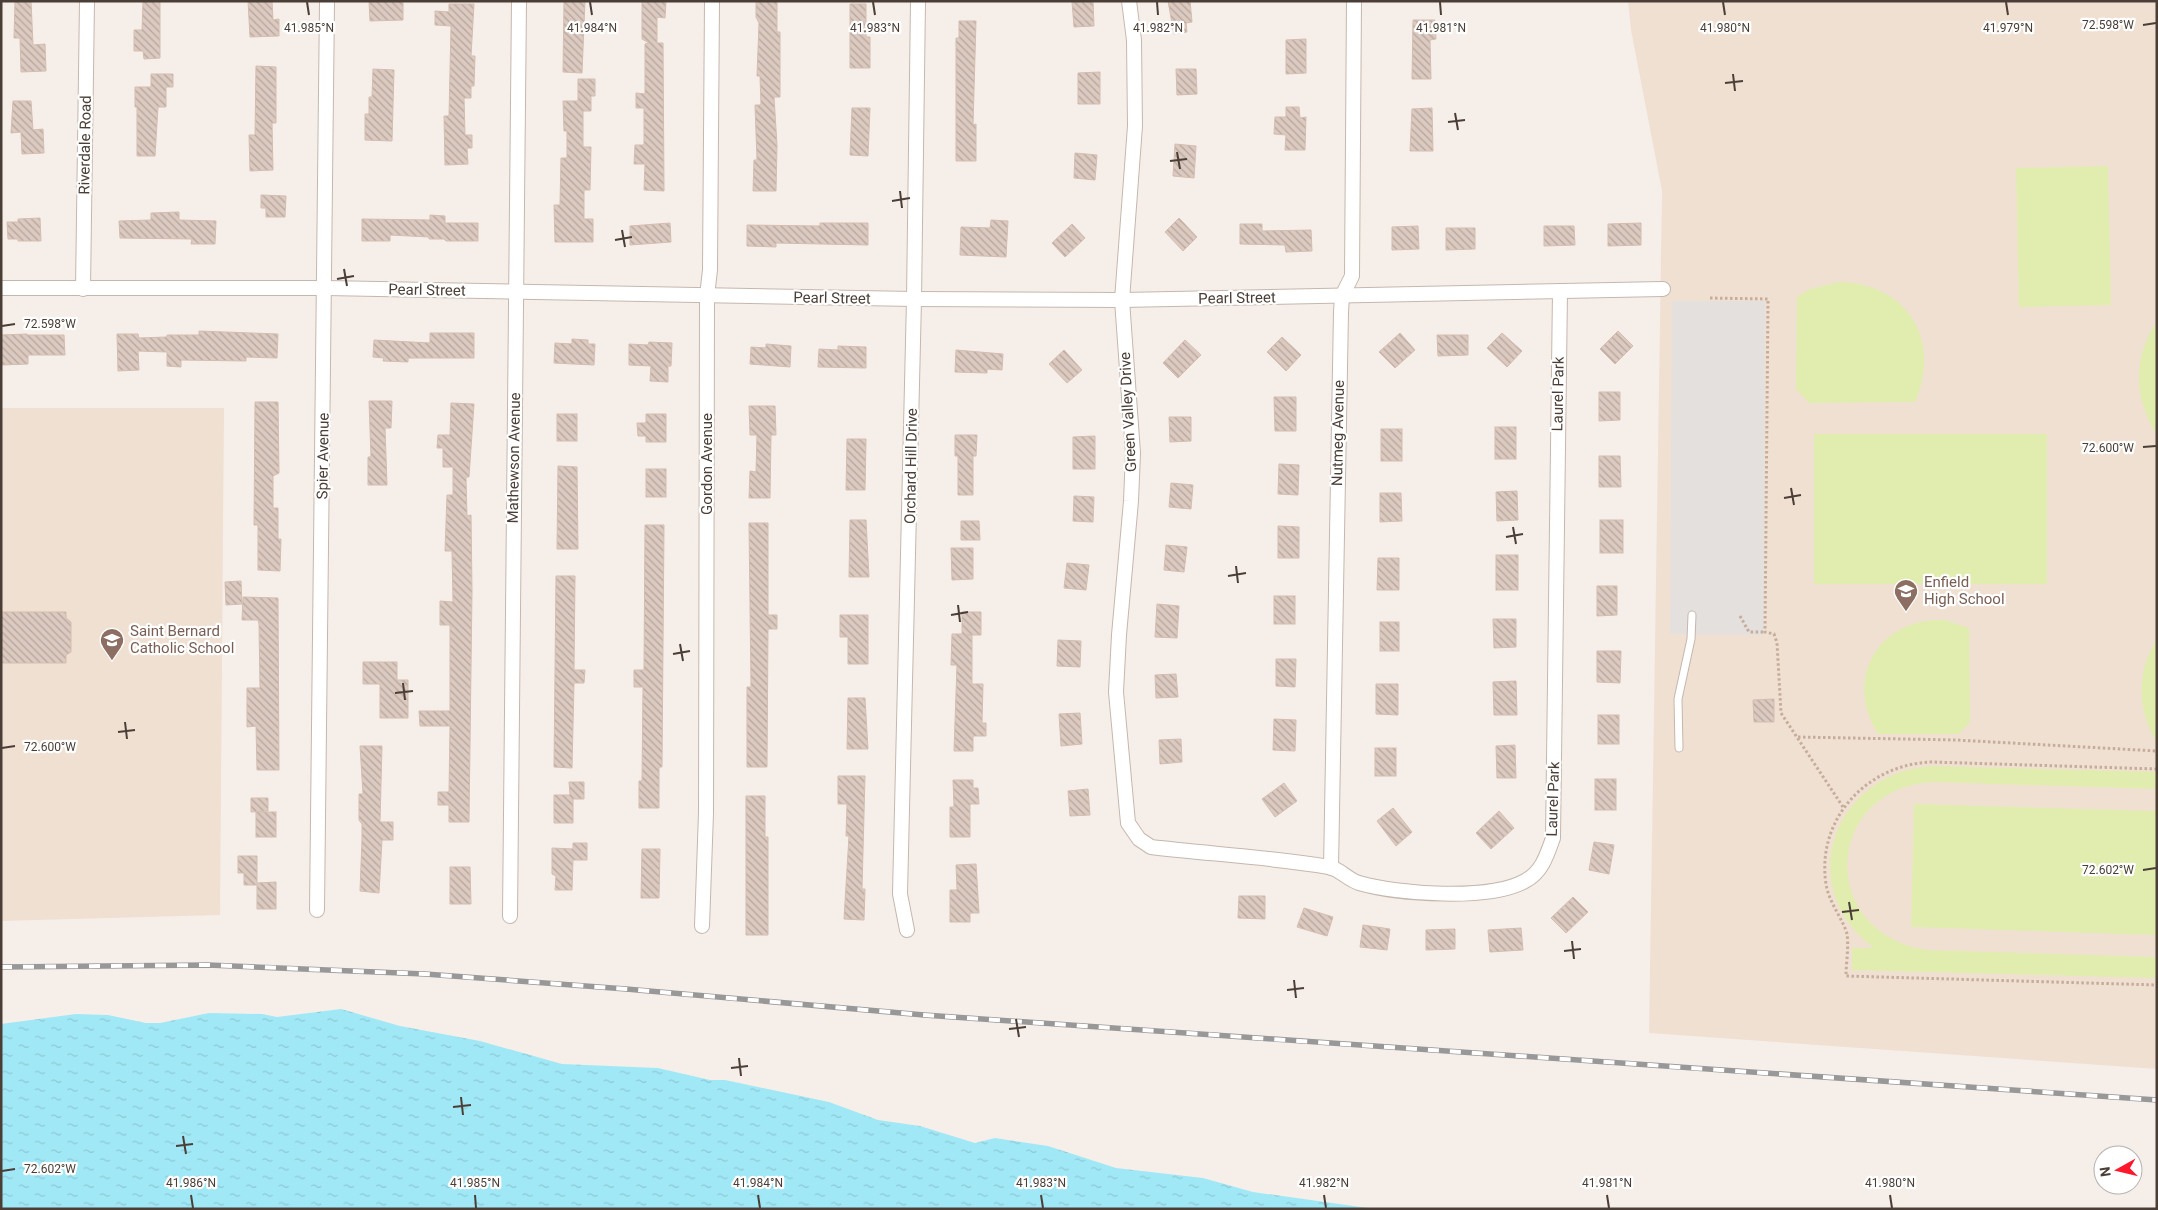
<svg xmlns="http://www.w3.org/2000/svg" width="2158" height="1210" font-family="Roboto,sans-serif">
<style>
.education{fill:#f0e0d2}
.pitch{fill:#e0edaf}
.parking{fill:#e4e0de}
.water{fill:url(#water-ripples)}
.building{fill:url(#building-back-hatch);stroke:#d4bdb0}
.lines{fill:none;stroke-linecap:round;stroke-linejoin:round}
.lane-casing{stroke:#c5b7ad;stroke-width:9}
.street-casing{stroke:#c5b7ad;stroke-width:16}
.path{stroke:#c6ac9a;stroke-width:3;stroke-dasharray:2.5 2.5;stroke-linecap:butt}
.lane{stroke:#fff;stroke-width:7}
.street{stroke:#fff;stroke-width:14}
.rail-casing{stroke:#989898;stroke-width:5.5}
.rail{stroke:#fff;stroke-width:4;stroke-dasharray:11;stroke-linecap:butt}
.ticks{fill:none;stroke:#4a3e36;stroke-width:2}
.labels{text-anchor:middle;stroke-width:4.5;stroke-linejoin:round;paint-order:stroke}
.street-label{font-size:15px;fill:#4a3e36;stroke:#fff}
.education-label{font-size:15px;fill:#785e54;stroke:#fff;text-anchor:start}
.ticks-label{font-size:12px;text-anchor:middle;fill:#4a3e36;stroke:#fff;stroke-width:4.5;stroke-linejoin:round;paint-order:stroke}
</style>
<defs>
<pattern id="water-ripples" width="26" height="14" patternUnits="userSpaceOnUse" patternTransform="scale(1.25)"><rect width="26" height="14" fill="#a1e8f7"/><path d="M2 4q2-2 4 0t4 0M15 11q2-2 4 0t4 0" fill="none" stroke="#8cc8d4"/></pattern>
<pattern id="building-back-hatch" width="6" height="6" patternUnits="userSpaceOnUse" patternTransform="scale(1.25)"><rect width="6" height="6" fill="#dccac0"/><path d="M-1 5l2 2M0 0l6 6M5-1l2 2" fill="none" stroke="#b4a59d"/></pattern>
</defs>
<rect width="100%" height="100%" fill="#f6efe9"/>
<!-- education -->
<g class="education">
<path d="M1628,1H2157V1069L1649,1033L1662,191L1631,30Z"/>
<path d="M1,408H224L220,915L1,921Z"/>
</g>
<!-- pitch -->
<g class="pitch">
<path d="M2108,166L2111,305L2019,307L2016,168Z"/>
<path d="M1839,282C1907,283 1942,340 1915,402L1809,403L1796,389L1797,297L1810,289Z"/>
<path d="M2157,321V436C2134,398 2132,358 2157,321Z"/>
<rect x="1814" y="434" width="233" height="150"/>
<path d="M1933,620H1945L1969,628L1970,722L1959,734H1878C1846,683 1872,626 1933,620Z"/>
<path d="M2157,639V743C2137,711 2136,671 2157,639Z"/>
<path d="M1933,766L2157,772V789L1932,782C1823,789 1817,934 1927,950L2157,957V978L1852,970V948H1874C1792,888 1833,772 1933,766Z"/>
<path d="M1914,804L2157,811V935L1911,927Z"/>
</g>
<!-- parking -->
<path class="parking" d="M1672,301H1765L1764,635L1670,634Z"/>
<!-- water -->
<path class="water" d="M341,1009L400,1026L480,1041L562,1064L658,1068L710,1080H725L829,1102L878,1120L920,1126L975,1143L995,1138L1048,1146L1116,1168L1203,1178L1253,1192L1375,1209H1V1024L76,1014L108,1015L146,1023H160L209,1013L262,1014L277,1017Z"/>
<!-- building -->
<g class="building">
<path d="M15,1H31L33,45L45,44L46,71L21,72L20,38H14Z"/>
<path d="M143,1H160V58L144,59L143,51H134V30H142Z"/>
<path d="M248,1H272L273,20L279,19V36L250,37Z"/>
<path d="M369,1H403V20L370,21Z"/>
<path d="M564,1H585L582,73L563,72Z"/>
<path d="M642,1H666L665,18L657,17V43H663L664,191L644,190L645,164H634L635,145H644V108H636V93L645,94V44L649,43L642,39Z"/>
<path d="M756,1H777V32H780V97H774L777,145L776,191H753L754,160H757L755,105H761L760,76H757L759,23L756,17Z"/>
<path d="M1093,1L1094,26L1074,27L1072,2Z"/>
<path d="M1168,1H1190L1192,22L1186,23L1187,32L1174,34Z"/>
<path d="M449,4H474L471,56H475L474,86H471V98H464L465,135H472V148H467L468,164L445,165L444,116H449L451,26L435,25V11L449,12Z"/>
<path d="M850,4H866V37H870V68H850Z"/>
<path d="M1413,20H1435L1436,39L1430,40L1431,79H1412Z"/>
<path d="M959,21H976L973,125L976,124V161H956V38H959Z"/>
<path d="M1306,39V73L1286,74V40Z"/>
<path d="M256,66L276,67V123H272L273,170L250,171L249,135H255Z"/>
<path d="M373,69L394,70L392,141L365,140V114H369V97H372Z"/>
<path d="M1176,69H1196L1197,94L1177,95Z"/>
<path d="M1100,72V104H1078V73Z"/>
<path d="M151,74H173V87H166V107H158L155,156H137V107H135V87H151Z"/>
<path d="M578,79H595V96H591V111H583V147H591L590,190H584V219H593V242H555L554,205H560L561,158H567V131H564L563,101H578Z"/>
<path d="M13,101H31L33,130L43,129L44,153L22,154L21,132L11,133Z"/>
<path d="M1286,107H1299L1300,118L1306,117L1305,150H1285L1286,135L1274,134L1275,117H1286Z"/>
<path d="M852,108H870L868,156L850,155Z"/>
<path d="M1432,108L1433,151H1410L1412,109Z"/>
<path d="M1175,144L1196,146L1194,178L1173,176Z"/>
<path d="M1075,153L1097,155L1095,180L1074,178Z"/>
<path d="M261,195L286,196L285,217H266V208H261Z"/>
<path d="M179,212V220L216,221L215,244H191L192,239L120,238L119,221L151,220V213Z"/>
<path d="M430,215L445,216V223H478V241H446L444,239H429V237L390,235V241H362V219L430,220Z"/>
<path d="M40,218L41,241H18V239H8L7,222H18V219Z"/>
<path d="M1179,218L1197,237L1183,251L1165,232Z"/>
<path d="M991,220L1008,221L1006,257L960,255L961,227L990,228Z"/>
<path d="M670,223L671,242L630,245V226Z"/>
<path d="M820,223H868V245L776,243V247L747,246V225L820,226Z"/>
<path d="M1641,223V245L1608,246V224Z"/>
<path d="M1072,224L1085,238L1065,257L1052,243Z"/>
<path d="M1240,224H1262V231L1311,230L1312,251L1286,252L1285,245L1240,244Z"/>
<path d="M1418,226L1419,249L1392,250V227Z"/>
<path d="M1544,226H1574L1575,245L1544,246Z"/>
<path d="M1446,228H1475V249L1446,250Z"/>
<path d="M199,331L278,334L277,358L246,357V361L181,360V367L167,366V352L138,351L139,370L118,371L117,334H138L139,338L167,337V335H199Z"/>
<path d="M1618,331L1633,346L1615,364L1600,349Z"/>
<path d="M430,333H474V358H408V362L383,361L384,358L373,357L374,340L430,343Z"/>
<path d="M1400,333L1415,350L1395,368L1379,352Z"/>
<path d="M1502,333L1522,351L1507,367L1487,348Z"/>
<path d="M27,334V335H64L65,355H28V364L1,365V335Z"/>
<path d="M1437,335H1468V355L1438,356Z"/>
<path d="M1282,337L1301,355L1286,371L1267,352Z"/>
<path d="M572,339L588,340V344H595L594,365L554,363L555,343L572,344Z"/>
<path d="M1185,340L1201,355L1178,378L1163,363Z"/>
<path d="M649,342L672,343L671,366H668V382L650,381L651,366L629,365V344L648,345Z"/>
<path d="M766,344L791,346L790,367L750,364L751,347L766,348Z"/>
<path d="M838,346L866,347V368L818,367L819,349L838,350Z"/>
<path d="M956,350L1003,354L1002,370L987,369V373L955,372Z"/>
<path d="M1064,350L1082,370L1067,383L1049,364Z"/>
<path d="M1599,392H1620V420L1599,421Z"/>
<path d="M1274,397H1296V431H1275Z"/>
<path d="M369,401H392L391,428H385L387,485H368V457H371Z"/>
<path d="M255,402H278L279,473L273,476V508H278V539H281L280,571L258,570V525H254Z"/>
<path d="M451,403L474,404L469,477H466L467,516L471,515L472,591L469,822H449V805H438V792H449L450,726H420L419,711H450V625H440V601L453,602L452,551H445L447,495H453V467H443V448H437L438,435H450Z"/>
<path d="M749,406H775L776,435H771L770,498H749L750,471L756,472L757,435H750Z"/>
<rect x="557" y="414" width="20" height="27"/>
<path d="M646,414H666V442H646V436H638L637,423H646Z"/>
<path d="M1169,417H1191V441L1170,442Z"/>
<rect x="1495" y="427" width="21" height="32"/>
<rect x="1381" y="429" width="21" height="32"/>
<path d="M955,435H977L976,456H973V495H958V456H955Z"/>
<path d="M1095,436V469H1073V437Z"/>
<path d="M847,439H866L865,490H846Z"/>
<path d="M1599,456H1620L1621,487H1599Z"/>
<path d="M1279,464L1299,465L1298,495L1278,494Z"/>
<path d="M558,466L577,467L578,549H557Z"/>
<rect x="646" y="469" width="20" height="28"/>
<path d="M1171,483L1193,485L1191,509L1169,507Z"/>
<path d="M1517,491L1518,520L1497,521L1496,492Z"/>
<path d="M1380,493H1401L1402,521L1380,522Z"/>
<path d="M1074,496L1094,497L1093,522L1073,521Z"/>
<path d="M850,520H866L869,577H849Z"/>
<rect x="1600" y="520" width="23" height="33"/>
<path d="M961,521H979L980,540H961Z"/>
<path d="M749,523H768V615H777V629H768L767,767H747V687H751Z"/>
<path d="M645,525H664L662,767H659V808H639V781H642L643,687H634V670H644Z"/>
<path d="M1278,526L1299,527V558H1278Z"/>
<path d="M1166,545L1187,547L1184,572L1164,570Z"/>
<path d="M951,548H973V579L952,580Z"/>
<rect x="1496" y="555" width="22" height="35"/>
<path d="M1378,558H1399V590H1377Z"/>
<path d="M1067,563L1089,565L1086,590L1064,588Z"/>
<path d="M556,576H575L574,670H585L584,683H574L572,768L554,767Z"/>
<path d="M241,581L242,604L226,605L225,582Z"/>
<path d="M1597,586H1617V615L1597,616Z"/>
<rect x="1274" y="596" width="21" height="28"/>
<path d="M243,597L278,598L279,770H257L256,726L247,727V688H260L259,624L258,620H242Z"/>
<path d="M1157,604L1179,606L1177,638L1155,637Z"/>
<path d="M1,612H66V618L71,622V652L66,655V663H1Z"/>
<path d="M962,612H981V635H966H972V684H983L982,723H986V736H973V751H954L957,665H951L952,634H962Z"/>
<path d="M840,615H868V664H848V637H840Z"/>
<path d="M1493,619H1516V647L1494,648Z"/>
<rect x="1380" y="622" width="19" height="29"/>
<path d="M1058,640L1081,641L1080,667L1057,666Z"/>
<path d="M1597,651H1621L1620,683L1597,682Z"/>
<path d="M1276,659H1296L1295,687L1276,686Z"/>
<path d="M363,662H397V680H408V718H380V684H363Z"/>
<path d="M1176,674L1178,697L1156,698L1155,675Z"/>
<path d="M1516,681L1517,715H1494L1493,682Z"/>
<path d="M1376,684H1398V715L1376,714Z"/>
<path d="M848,698H865L868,749H847Z"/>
<path d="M1774,699V722H1754L1753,700Z"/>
<path d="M1080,713L1082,744L1061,746L1059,714Z"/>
<rect x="1598" y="715" width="21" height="29"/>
<path d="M1274,719L1296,720L1295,751L1273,750Z"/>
<path d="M1181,739L1182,762L1160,764L1159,740Z"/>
<path d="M1515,745L1516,778H1497L1496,746Z"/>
<path d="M360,746H382L380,822H393V840H382L379,893L360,891L362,839V824L359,820V794H363Z"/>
<rect x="1375" y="748" width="21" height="28"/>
<path d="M838,776H865L862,889H865L864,920L844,919L849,836H846L847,804H838Z"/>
<rect x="1595" y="779" width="21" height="31"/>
<path d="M953,780H973V788H978L979,804H970V837H950V807H954Z"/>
<path d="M569,782H584V799H573V823H554V795H570Z"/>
<path d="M1284,783L1297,801L1275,817L1262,799Z"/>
<path d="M1088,789L1090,815L1070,816L1068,791Z"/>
<path d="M746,796H765V837H768V935H746Z"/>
<path d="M251,798H268V811L251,812Z"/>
<path d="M1393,808L1412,832L1396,846L1377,821Z"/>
<path d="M1499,811L1514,828L1491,849L1476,833Z"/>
<rect x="256" y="812" width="20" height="25"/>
<path d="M1594,842L1614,845L1609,874L1589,870Z"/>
<path d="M573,843H587V860H573L572,890H555L556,876L552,874V848L573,849Z"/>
<path d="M642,849H660L659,898H641Z"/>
<path d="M238,856H257V883L276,882V909H257V885H244V873H238Z"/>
<path d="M976,864L979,913H970V922H950V890H957L956,865Z"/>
<path d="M450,867H470L471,904H450Z"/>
<path d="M1239,896H1265V919L1238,918Z"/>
<path d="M1573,897L1588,912L1566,933L1551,918Z"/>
<path d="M1304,908L1333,917L1327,936L1297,927Z"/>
<path d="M1363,925L1390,929L1387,950L1360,947Z"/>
<path d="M1521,928L1523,950L1490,952L1488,930Z"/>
<path d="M1455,929V949L1426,950V930Z"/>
</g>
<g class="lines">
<!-- lane casing -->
<g class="lane-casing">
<path id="lane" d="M1679,748L1678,699L1691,639L1692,615"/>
</g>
<!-- street casing -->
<g class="street-casing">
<g id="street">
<path d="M1129,1L1134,40L1135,126L1122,300L1133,453L1131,501L1119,635L1116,692L1128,823L1139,839L1151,847C1210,854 1270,857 1329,867C1340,869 1348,880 1359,883C1397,894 1489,901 1525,881C1542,872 1547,855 1553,838L1560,291"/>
<path d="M1,288H326L914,299L1122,300L1663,289"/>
<path d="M83,289L87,1"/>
<path d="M1331,868L1341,312L1342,296L1352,276L1354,1"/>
<path d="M317,910L327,1"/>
<path d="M510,916L519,1"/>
<path d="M702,926L706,813L707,296L710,270L712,1"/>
<path d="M907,930L900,894L914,299L918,1"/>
</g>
</g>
<!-- path -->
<g class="path">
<path d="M1710,298L1768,299L1765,632L1774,634L1777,643L1781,713L1843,807"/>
<path d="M1740,616L1749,632H1765"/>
<path d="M1798,737L1956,740L2157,751"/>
<path d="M2157,769L1932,762C1867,764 1816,819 1826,884C1829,903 1843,919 1847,934C1849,947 1846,963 1846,976L2157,985"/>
</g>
<!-- lane -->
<use href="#lane" class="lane"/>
<!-- street -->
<use href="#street" class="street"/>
<!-- rail casing -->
<g class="rail-casing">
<path id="rail" d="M1,967L208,965L425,974L626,989L924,1015L2157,1100"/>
</g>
<!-- rail -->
<use href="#rail" class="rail"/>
</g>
<!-- ticks -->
<path class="ticks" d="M307,2L309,15M590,2L592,15M873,2L875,15M1157,2L1158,15M1440,2L1441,15M1723,2L1725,15M2006,2L2008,15M2143,25L2156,23M1733,74L1735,91M1725,83L1743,81M1455,113L1458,130M1448,122L1465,120M1177,152L1180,169M1170,161L1187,159M900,191L902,208M892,201L910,198M622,230L625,247M615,240L632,237M344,269L347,286M337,279L354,276M2,326L15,324M2143,447L2156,446M1791,488L1794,505M1784,498L1801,495M1513,527L1516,544M1506,537L1523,534M1236,566L1238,583M1228,576L1246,573M958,605L960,622M951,615L968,612M680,644L683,661M673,654L690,651M403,683L405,700M395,693L413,691M125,722L127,739M118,732L135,730M2,748L15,746M2143,870L2156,868M1849,902L1852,920M1842,912L1859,910M1572,941L1574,959M1564,951L1581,949M1294,980L1296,998M1287,990L1304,988M1016,1019L1019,1037M1009,1029L1026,1027M739,1058L741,1076M731,1068L748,1066M461,1097L463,1115M453,1107L471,1105M183,1136L186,1154M176,1146L193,1144M2,1171L15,1169M191,1195L193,1208M475,1195L476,1208M758,1195L760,1208M1041,1195L1043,1208M1324,1195L1326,1208M1607,1195L1609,1208M1890,1195L1892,1208"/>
<!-- icons -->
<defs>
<g id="school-pin" transform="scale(1.25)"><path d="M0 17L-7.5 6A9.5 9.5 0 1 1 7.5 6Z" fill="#8d6e63" stroke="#fff"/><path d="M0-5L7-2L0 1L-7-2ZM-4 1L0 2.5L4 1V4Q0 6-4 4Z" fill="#fff"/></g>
</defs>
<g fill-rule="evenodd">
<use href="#school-pin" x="1906" y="591"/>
<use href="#school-pin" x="112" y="640"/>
</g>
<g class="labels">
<!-- street labels -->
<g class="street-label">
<text transform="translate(85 145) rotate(-89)" y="5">Riverdale Road</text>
<text transform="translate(427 290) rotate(1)" y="5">Pearl Street</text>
<text transform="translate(832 298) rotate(1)" y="5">Pearl Street</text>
<text transform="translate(1237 298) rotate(-1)" y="5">Pearl Street</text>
<text transform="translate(1558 394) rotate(-89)" y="5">Laurel Park</text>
<text transform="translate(1128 412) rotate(-93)" y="5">Green Valley Drive</text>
<text transform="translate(1338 433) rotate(-89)" y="5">Nutmeg Avenue</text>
<text transform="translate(323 456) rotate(-89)" y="5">Spier Avenue</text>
<text transform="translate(514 458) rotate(-89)" y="5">Mathewson Avenue</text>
<text transform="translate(707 464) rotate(-90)" y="5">Gordon Avenue</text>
<text transform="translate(911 466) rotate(-89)" y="5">Orchard Hill Drive</text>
<text transform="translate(1553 799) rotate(-88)" y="5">Laurel Park</text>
</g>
<!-- education labels -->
<g class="education-label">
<text x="1924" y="587">Enfield<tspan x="1924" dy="17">High School</tspan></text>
<text x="130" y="636">Saint Bernard<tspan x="130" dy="17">Catholic School</tspan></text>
</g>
</g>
<g class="ticks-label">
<text x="2108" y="29">72.598°W</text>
<text x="309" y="32">41.985°N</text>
<text x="592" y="32">41.984°N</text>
<text x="875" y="32">41.983°N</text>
<text x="1158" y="32">41.982°N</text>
<text x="1441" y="32">41.981°N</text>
<text x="1725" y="32">41.980°N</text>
<text x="2008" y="32">41.979°N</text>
<text x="50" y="328">72.598°W</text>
<text x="2108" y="452">72.600°W</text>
<text x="50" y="751">72.600°W</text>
<text x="2108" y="874">72.602°W</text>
<text x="50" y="1173">72.602°W</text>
<text x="191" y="1187">41.986°N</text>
<text x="475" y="1187">41.985°N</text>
<text x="758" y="1187">41.984°N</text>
<text x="1041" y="1187">41.983°N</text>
<text x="1324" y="1187">41.982°N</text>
<text x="1607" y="1187">41.981°N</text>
<text x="1890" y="1187">41.980°N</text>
</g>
<!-- border -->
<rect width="2158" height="1210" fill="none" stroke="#4a3e36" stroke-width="5"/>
<!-- north arrow -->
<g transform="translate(2118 1170) rotate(262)"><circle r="24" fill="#ffffff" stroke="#b7b2af"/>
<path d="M0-4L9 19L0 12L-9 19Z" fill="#ff172b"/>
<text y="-8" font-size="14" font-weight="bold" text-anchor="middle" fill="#4a3e36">N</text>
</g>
</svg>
